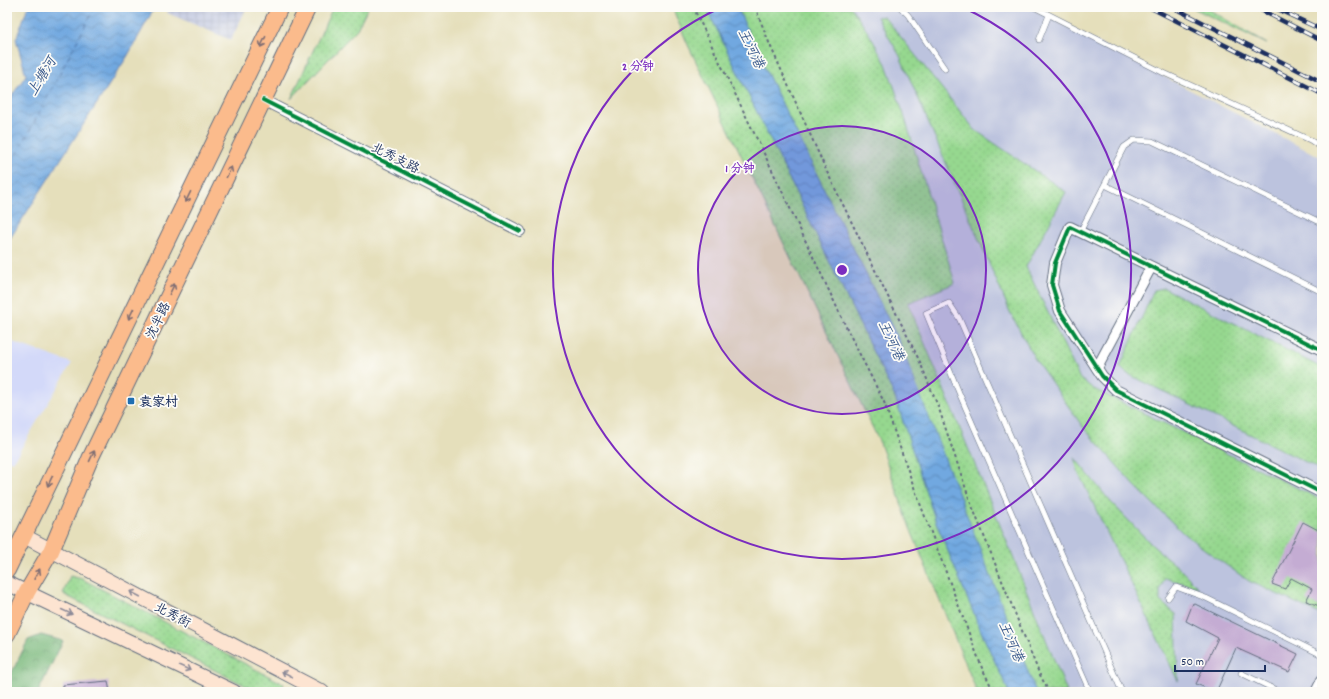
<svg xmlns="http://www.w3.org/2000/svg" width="1329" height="699" font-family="Dekko,'LXGW WenKai TC',sans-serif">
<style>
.built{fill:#d3d9f9}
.industrial{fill:url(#industrial-grid)}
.railway{fill:#bcc3de}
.grass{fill:url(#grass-dots);stroke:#588476}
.forest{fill:url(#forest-crowns);stroke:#4a746c}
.water{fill:url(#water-waves);stroke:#466c9f}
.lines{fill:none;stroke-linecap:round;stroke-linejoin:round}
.ferry{stroke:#39598c;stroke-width:1;stroke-dasharray:5 4;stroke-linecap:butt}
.building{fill:#c4acd3}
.lane-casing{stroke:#626d7f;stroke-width:6}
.street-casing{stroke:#626d7f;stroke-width:12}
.secondary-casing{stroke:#626d7f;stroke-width:16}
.primary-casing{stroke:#626d7f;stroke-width:18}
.path{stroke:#626d7f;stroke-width:2;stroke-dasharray:3 3;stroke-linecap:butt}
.lane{stroke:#fff;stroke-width:5}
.street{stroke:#fff;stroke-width:10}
.secondary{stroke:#fde4d1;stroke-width:14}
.primary{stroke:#fbbb8c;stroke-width:16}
.rail-casing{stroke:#1b2f5e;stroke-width:4.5}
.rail{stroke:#fdfcf7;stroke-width:3;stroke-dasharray:9;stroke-linecap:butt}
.cycleway-casing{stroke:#fdfcf7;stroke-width:6}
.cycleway{stroke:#00873e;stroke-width:4}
.oneway{stroke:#806e73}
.oneway2{stroke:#8c8a98}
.ring{fill:none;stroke:#7b2cbf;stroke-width:2}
.poi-dot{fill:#1f6fb2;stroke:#fdfcf7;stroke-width:1.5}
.labels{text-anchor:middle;stroke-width:3.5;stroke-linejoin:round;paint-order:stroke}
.street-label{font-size:13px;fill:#1b2f5e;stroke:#fdfcf7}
.poi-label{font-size:13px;font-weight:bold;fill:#1b2f5e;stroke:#fdfcf7;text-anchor:start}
.water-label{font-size:14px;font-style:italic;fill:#39598c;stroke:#fdfcf7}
.centre{fill:#7b2cbf;stroke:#fdfcf7;stroke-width:2}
.ring-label{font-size:12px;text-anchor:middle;font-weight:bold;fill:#7b2cbf;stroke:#fdfcf7;stroke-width:3.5;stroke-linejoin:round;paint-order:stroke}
</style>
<defs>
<pattern id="industrial-grid" width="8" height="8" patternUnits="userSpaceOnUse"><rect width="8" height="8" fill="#bcc3de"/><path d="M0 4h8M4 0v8" fill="none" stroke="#a1a8c1"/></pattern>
<pattern id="grass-dots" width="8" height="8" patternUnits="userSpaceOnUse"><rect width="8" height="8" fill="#96d88f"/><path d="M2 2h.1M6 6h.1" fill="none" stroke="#81ba7e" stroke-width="1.8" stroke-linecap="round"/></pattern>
<pattern id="forest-crowns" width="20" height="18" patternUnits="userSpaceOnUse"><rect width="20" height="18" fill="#78b87a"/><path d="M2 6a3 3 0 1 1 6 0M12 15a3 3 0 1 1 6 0" fill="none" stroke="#629667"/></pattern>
<pattern id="water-waves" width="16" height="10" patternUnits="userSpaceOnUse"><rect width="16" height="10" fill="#71a8e0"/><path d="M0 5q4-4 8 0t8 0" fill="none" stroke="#5c89b9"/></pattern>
</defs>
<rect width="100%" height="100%" fill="#fdfcf7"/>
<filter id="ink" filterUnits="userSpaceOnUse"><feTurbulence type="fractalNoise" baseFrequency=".025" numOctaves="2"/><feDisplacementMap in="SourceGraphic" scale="8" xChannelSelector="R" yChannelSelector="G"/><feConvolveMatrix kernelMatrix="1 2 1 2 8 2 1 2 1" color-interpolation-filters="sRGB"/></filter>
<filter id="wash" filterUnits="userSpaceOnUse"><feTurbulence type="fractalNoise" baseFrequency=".012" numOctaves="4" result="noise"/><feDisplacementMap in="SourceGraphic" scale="16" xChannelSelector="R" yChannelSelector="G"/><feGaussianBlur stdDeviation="0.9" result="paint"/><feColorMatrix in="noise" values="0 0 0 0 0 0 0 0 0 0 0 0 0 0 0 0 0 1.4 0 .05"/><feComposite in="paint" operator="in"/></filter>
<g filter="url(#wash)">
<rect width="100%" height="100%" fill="#e5dfbb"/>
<!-- built -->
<path class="built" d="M7,340L72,363L13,462L7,460Z"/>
<!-- industrial -->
<path class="industrial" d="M170,7H247L231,40L167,13Z"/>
<!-- railway -->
<path class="railway" d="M851,7H1029L1322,158V692H1067L1007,542L908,302L955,283L886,64L871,37Z"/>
<!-- grass -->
<g class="grass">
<path d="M333,7H368L357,29L291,99Z"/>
<path d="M672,7H706L895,397L936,522L983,636L1009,692H977L910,528L880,443L688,45Z"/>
<path d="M737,7H851L871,37L886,64L904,115L955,283L908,303L1007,542L1067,692H1036L1031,684L899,341L764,67Z"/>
<path d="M1191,7H1205L1267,44Z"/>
<path d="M884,16L975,130L1066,192L1026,267L1080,379L1094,389L1322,500V615L1249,581L1219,560L1183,533L1135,486L1083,427L1035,359L1010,312L900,56L877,17Z"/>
<path d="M1164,288L1322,368V470L1126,373L1120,367L1154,290Z"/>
<path d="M1074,457L1110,501L1153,546L1179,568L1199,588L1165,578L1160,589V601L1176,614L1178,681L1078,472Z"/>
<path d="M70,576L82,579L284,684L280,692H258L63,594Z"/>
</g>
<!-- forest -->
<path class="forest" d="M41,635L63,641L38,692H7V682L28,640Z"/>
<!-- water -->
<g class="water">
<path d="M28,7H155L127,57L7,243V103L26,75L16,39Z"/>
<path d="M706,7H737L764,67L899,341L1036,692H1009L983,636L936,522L895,397Z"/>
</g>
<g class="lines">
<!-- ferry -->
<path class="ferry" d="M7,170L28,134L95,7"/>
</g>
<g id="blocks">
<!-- building -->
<g class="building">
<path d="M1303,522L1322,532V607L1306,601L1312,589L1291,578L1285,589L1272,584Z"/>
<path d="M1193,603L1298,654L1289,672L1236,648L1216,692L1196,684L1218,638L1186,621Z"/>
<path d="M108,681L110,692H63V685Z"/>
</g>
</g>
</g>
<g filter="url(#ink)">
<use href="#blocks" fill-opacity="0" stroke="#626d7f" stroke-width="1"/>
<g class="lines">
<!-- lane casing -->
<g class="lane-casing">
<g id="lane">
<path d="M900,7L908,15L945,69"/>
<path d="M1034,7L1164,73L1310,140L1322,148"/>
<path d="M1039,40L1049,15"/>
<path d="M1105,185L1322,292"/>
<path d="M1080,232L1124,147L1134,140L1152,141L1322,223"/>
<path d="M1168,598L1176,587L1206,598L1322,655"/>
<path d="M1241,673L1280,692"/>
<path d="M1090,692L960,395L926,313L949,303L959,318L1122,692"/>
</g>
</g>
<!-- street casing -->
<g class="street-casing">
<g id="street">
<path d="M263,100L520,231"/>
<path d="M1322,350L1070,227L1055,263L1052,285L1060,311L1102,376L1116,390L1322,493"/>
<path d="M1097,368L1151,267"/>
<path d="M1316,692L1322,680"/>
</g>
</g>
<!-- secondary casing -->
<g class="secondary-casing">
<g id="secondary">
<path d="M24,536L322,692"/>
<path d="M7,583L234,692"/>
</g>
</g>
<!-- primary casing -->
<g class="primary-casing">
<g id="primary">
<path d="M7,570L280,7"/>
<path d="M7,634L27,592L51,551L90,459L308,7"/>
</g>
</g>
<!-- path -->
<g class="path">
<path d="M693,7L772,170L849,333L884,402L915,490L982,668L994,692"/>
<path d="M755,7L770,45L827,172L920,362L939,409L970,501L1039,673L1049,692"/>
</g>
<!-- lane -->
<use href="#lane" class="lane"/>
<!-- street -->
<use href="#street" class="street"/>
<!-- secondary -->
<use href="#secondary" class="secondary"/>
<!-- primary -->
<use href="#primary" class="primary"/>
<!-- rail casing -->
<g class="rail-casing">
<g id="rail">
<path d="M1149,7L1322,94"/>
<path d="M1172,7L1322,82"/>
<path d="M1255,7L1322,41"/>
<path d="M1273,7L1322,30"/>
</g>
</g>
<!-- rail -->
<use href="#rail" class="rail"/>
<!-- cycleway casing -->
<g class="cycleway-casing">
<g id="cycleway">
<path d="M263,100L520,231"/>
<path d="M1322,350L1070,227L1055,263L1052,285L1060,311L1102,376L1116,390L1322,493"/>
</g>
</g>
<!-- cycleway -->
<use href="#cycleway" class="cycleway"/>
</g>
<!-- one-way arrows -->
<defs><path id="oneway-shaft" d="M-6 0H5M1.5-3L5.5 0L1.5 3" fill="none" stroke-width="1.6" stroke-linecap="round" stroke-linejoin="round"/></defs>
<g class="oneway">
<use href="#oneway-shaft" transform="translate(263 42) rotate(116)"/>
<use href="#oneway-shaft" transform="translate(229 172) rotate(-64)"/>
<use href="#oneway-shaft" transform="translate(188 197) rotate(116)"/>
<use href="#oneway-shaft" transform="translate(172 289) rotate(-64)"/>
<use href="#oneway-shaft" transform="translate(131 314) rotate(116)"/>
<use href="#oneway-shaft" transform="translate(92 456) rotate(-65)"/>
<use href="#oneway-shaft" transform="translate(50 481) rotate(116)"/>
<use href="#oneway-shaft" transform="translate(37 574) rotate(-61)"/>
</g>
<g class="oneway2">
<use href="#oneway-shaft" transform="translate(135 594) rotate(-152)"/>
<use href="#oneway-shaft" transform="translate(67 612) rotate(25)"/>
<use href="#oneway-shaft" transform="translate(185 668) rotate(25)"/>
<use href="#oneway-shaft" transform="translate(287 674) rotate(-152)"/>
</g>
</g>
<!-- distance rings -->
<circle cx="842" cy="270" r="144" fill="#7b2cbf" fill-opacity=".12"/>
<g class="ring">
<circle cx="842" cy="270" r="144"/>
<path d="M962 7A289 289 0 1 1 722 7"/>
</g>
<!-- markers -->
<rect class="poi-dot" x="127" y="397" width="8" height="8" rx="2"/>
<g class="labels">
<!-- street labels -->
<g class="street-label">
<text transform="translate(396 157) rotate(27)" y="5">北秀支路</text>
<text transform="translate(157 320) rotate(-64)" y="5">沈半路</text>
<text transform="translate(173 614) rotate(28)" y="5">北秀街</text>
</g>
<!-- poi labels -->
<g class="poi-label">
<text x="139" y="406">袁家村</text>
</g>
<!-- water labels -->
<g class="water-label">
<text transform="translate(752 48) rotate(64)" y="5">王河港</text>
<text transform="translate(41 76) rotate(-59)" y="5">上塘河</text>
<text transform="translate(892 340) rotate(65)" y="5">王河港</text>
<text transform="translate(1012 641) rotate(66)" y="5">王河港</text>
</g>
</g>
<circle cx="842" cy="270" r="6" class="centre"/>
<g class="ring-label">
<text x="638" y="70">2 分钟</text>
<text x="740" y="172">1 分钟</text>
</g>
<!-- margin -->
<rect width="1329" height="699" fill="none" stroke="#fdfcf7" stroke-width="24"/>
<!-- scale -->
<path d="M1175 665v6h90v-6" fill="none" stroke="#1b2f5e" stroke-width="2"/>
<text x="1181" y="665" font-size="12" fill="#1b2f5e" stroke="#fdfcf7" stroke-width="3" paint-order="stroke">50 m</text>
</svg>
